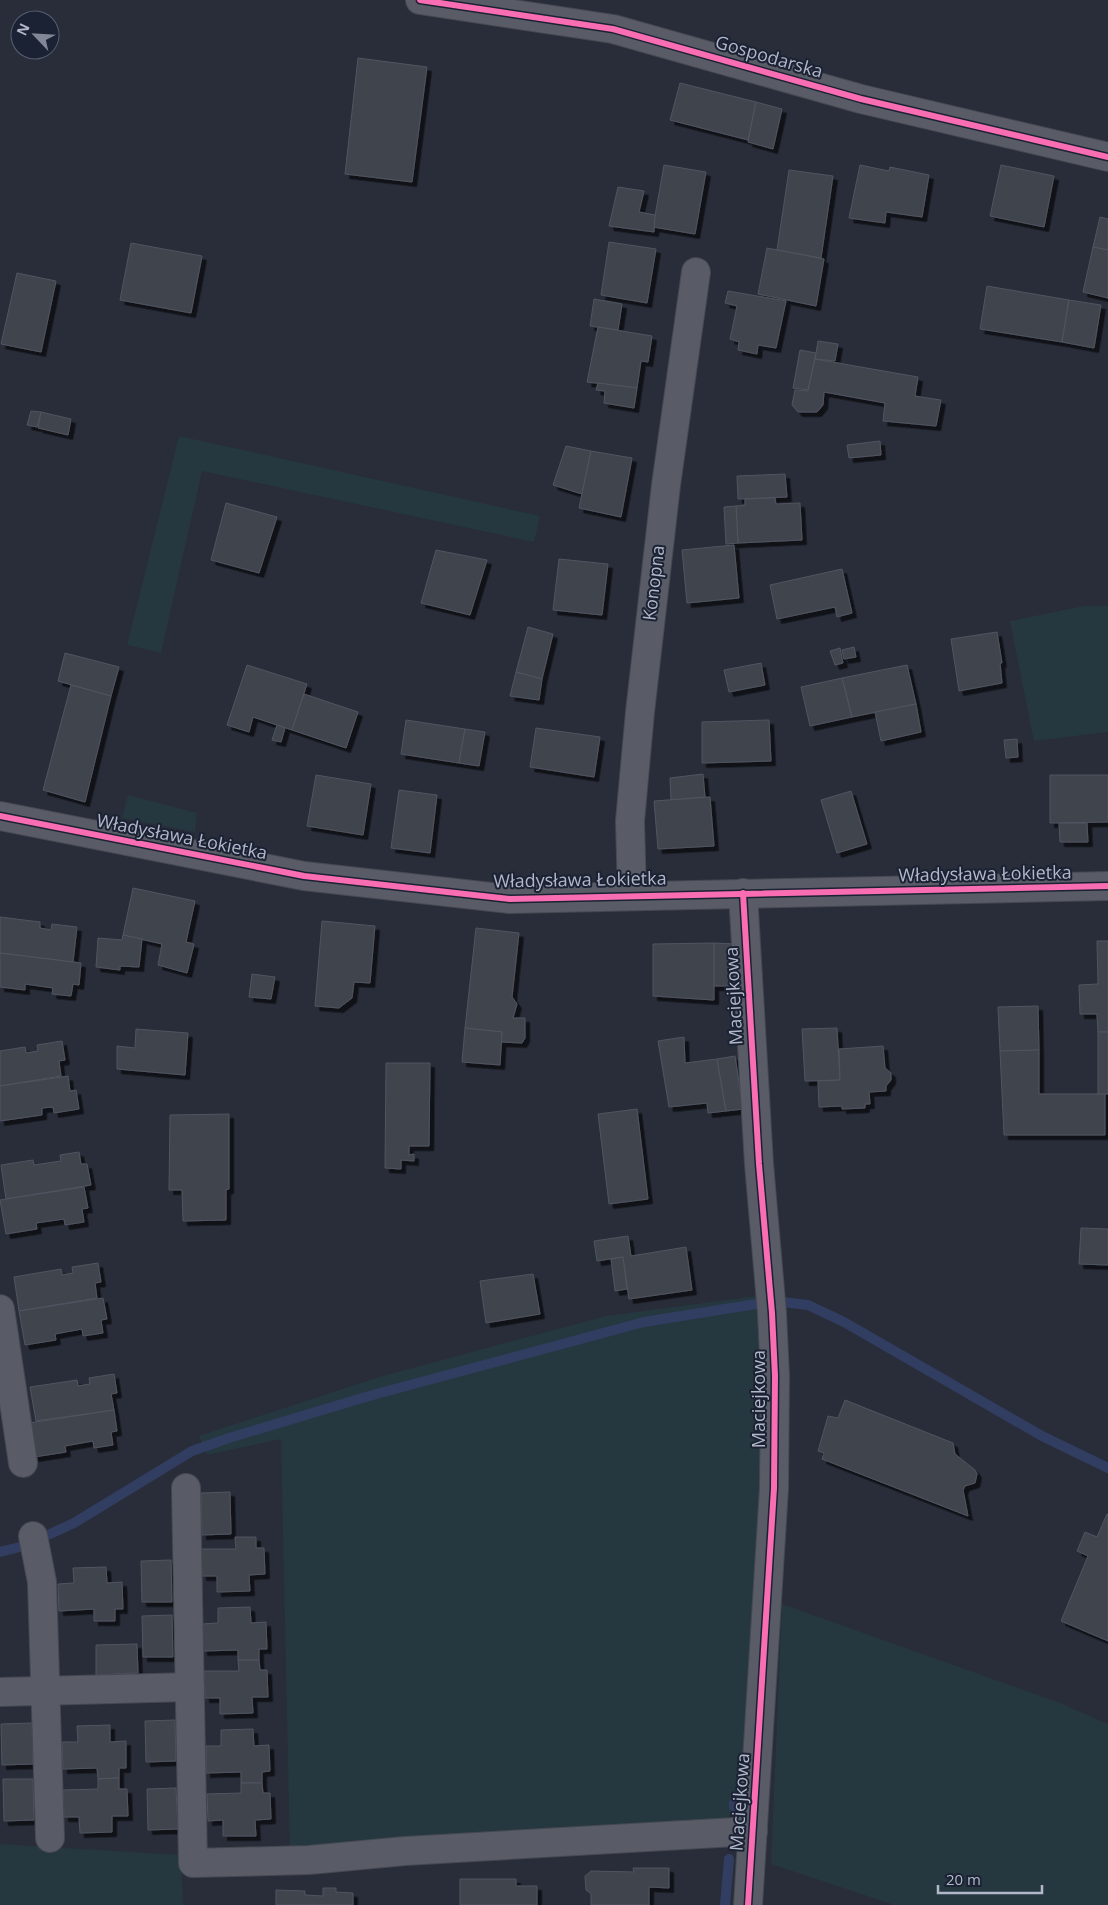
<svg xmlns="http://www.w3.org/2000/svg" width="1108" height="1905" font-family="'Open Sans',sans-serif">
<style>
.green{fill:#25373f}
.lines{fill:none;stroke-linecap:round;stroke-linejoin:round}
.stream{stroke:#323e61;stroke-width:10}
.building{fill:#40444e;stroke:#505560;filter:url(#shadow)}
.minor-casing{stroke:#454851;stroke-width:30}
.minor{stroke:#595c66;stroke-width:28}
.cycleway-casing{stroke:#1b2233;stroke-width:9}
.cycleway{stroke:#f96db3;stroke-width:6}
.labels{text-anchor:middle;stroke-width:4;stroke-linejoin:round;paint-order:stroke}
.street-label{font-size:18px;fill:#b2b8ca;stroke:#1b2233}
</style>
<defs>
<filter id="shadow"><feDropShadow dx="4.5" dy="4.5" stdDeviation="0" flood-color="#0009"/></filter>
</defs>
<rect width="100%" height="100%" fill="#282d39"/>
<!-- green -->
<g class="green">
<path d="M179,436L540,516L534,542L202,471L161,653L127,645Z"/>
<path d="M1084,606H1108V732L1034,741L1010,621Z"/>
<path d="M128,795L197,813L195,832L122,818Z"/>
<path d="M757,1296L764,1374L762,1535L742,1805L722,1823L290,1854L281,1439L207,1455L199,1436L379,1377L606,1316Z"/>
<path d="M782,1604L1060,1703L1108,1724V1905H894L771,1864Z"/>
<path d="M0,1844L181,1855L183,1905H0Z"/>
</g>
<g class="lines">
<!-- stream -->
<g class="stream">
<path d="M782,1302L808,1305L844,1322L1042,1436L1108,1468"/>
<path d="M0,1552L24,1546L74,1523L192,1451L229,1438L369,1396L644,1322L756,1304"/>
<path d="M734,1807V1803"/>
<path d="M725,1905L729,1859"/>
</g>
</g>
<!-- building -->
<g class="building">
<path d="M358,58L427,67L412,182L345,174Z"/>
<path d="M680,83L756,102L748,140L670,120Z"/>
<path d="M756,102L782,109L773,149L748,142Z"/>
<path d="M664,165L706,172L695,234L653,227Z"/>
<path d="M860,165L889,171L890,167L929,175L922,217L886,212L885,223L849,218Z"/>
<path d="M1001,165L1054,176L1044,227L990,216Z"/>
<path d="M789,170L833,176L821,258L777,250Z"/>
<path d="M618,187L644,191L639,212L655,215L654,232L609,226Z"/>
<path d="M1100,217L1108,219V250L1093,247Z"/>
<path d="M609,242L656,249L647,303L601,295Z"/>
<path d="M131,243L202,256L191,313L120,300Z"/>
<path d="M1093,247L1108,250V298L1083,292Z"/>
<path d="M767,248L824,259L816,306L758,294Z"/>
<path d="M17,273L56,281L41,352L1,344Z"/>
<path d="M987,286L1069,300L1062,342L980,329Z"/>
<path d="M728,291L786,301L776,348L758,345L757,354L738,350L739,342L730,339L737,306L725,303Z"/>
<path d="M594,299L622,304L618,330L590,326Z"/>
<path d="M1069,300L1101,305L1094,348L1062,342Z"/>
<path d="M598,327L652,336L648,362L641,361L637,388L587,382Z"/>
<path d="M818,341L838,344L835,361L815,359Z"/>
<path d="M800,350L816,353L808,390L793,388Z"/>
<path d="M815,359L918,377L915,396L941,400L936,426L883,421L885,403L824,392L823,405L817,412H798L792,405L795,390L808,391Z"/>
<path d="M598,383L637,388L634,408L604,403L605,391L596,390Z"/>
<path d="M31,411L41,412L37,427L27,425Z"/>
<path d="M41,412L71,419L68,435L38,428Z"/>
<path d="M880,441L881,455L849,458L847,445Z"/>
<path d="M566,446L591,451L582,494L553,485Z"/>
<path d="M591,451L632,458L621,517L579,508Z"/>
<path d="M785,474L787,497L738,499L737,476Z"/>
<path d="M775,498L776,504L800,503L802,540L738,543L736,506L745,505V499Z"/>
<path d="M226,503L277,517L259,573L211,560Z"/>
<path d="M736,506L738,543L726,544L724,507Z"/>
<path d="M734,545L739,598L687,603L682,550Z"/>
<path d="M436,550L487,560L470,615L421,603Z"/>
<path d="M559,559L608,564L602,615L553,610Z"/>
<path d="M842,569L852,613L837,617L835,607L777,619L770,585Z"/>
<path d="M528,627L553,634L542,679L516,672Z"/>
<path d="M997,632L1002,663H1000L1002,683L959,691L951,639Z"/>
<path d="M854,647L856,657L844,659L842,650Z"/>
<path d="M840,648L843,663L835,665L830,651Z"/>
<path d="M65,653L119,667L111,696L58,681Z"/>
<path d="M761,663L765,685L729,692L724,670Z"/>
<path d="M247,665L307,684L292,730L253,717L249,732L227,725Z"/>
<path d="M907,665L916,704L852,717L842,678Z"/>
<path d="M516,672L542,679L539,700L510,696Z"/>
<path d="M842,678L852,717L810,726L801,687Z"/>
<path d="M71,685L111,696L85,802L43,790Z"/>
<path d="M304,694L358,712L346,748L292,730Z"/>
<path d="M916,704L921,732L881,741L875,712Z"/>
<path d="M406,720L465,729L459,763L401,754Z"/>
<path d="M769,720L771,761L702,763V722Z"/>
<path d="M277,725L285,728L281,742L272,740Z"/>
<path d="M536,728L600,737L594,777L530,767Z"/>
<path d="M465,729L485,732L479,766L459,763Z"/>
<path d="M1017,739L1018,757L1006,758L1004,740Z"/>
<path d="M703,774L705,797L671,800L670,778Z"/>
<path d="M316,775L371,784L363,835L307,826Z"/>
<path d="M1050,775H1108V822L1050,823Z"/>
<path d="M399,790L437,795L430,853L391,848Z"/>
<path d="M851,791L867,844L837,853L821,800Z"/>
<path d="M710,797L714,846L658,849L654,801Z"/>
<path d="M1059,823H1087L1088,842H1060Z"/>
<path d="M133,888L195,901L186,942L194,944L187,973L158,965L162,944L123,935Z"/>
<path d="M0,917L40,922V928L51,930L52,924L77,927L73,962L0,953Z"/>
<path d="M322,921L375,926L370,983L354,982L352,998L339,1008L315,1006Z"/>
<path d="M476,928L519,933L512,997L517,1004L513,1018H525V1038L522,1043L501,1042L502,1032L465,1028Z"/>
<path d="M123,935L142,939L139,967L120,966V970L96,967L98,938L122,940Z"/>
<path d="M1097,941H1108V1032H1098L1097,1014H1080L1079,985L1098,984Z"/>
<path d="M714,943L735,944L737,986H714Z"/>
<path d="M714,943V1000L653,996V944Z"/>
<path d="M0,953L81,963L79,985L73,984L71,996L52,994L53,988L25,984V990L0,987Z"/>
<path d="M252,974L275,977L271,999L249,997Z"/>
<path d="M1038,1006L1039,1050L1000,1051L998,1007Z"/>
<path d="M465,1028L502,1032L500,1065L462,1062Z"/>
<path d="M837,1028L840,1080L805,1081L802,1029Z"/>
<path d="M136,1029L188,1033L185,1075L117,1069V1046L135,1048Z"/>
<rect x="1098" y="1032" width="10" height="62"/>
<path d="M684,1037L685,1063L717,1059L726,1111L708,1113L707,1103L669,1107L658,1041Z"/>
<path d="M62,1041L65,1060L59,1061L61,1076L0,1086V1051L25,1047L26,1053L38,1051L37,1045Z"/>
<path d="M883,1046L885,1068L891,1073V1080L886,1086V1091L869,1092L870,1104H865V1108L842,1109V1106L819,1107L818,1081L840,1080L839,1049Z"/>
<path d="M1039,1050V1094H1105V1135H1004L1000,1051Z"/>
<path d="M735,1056L743,1109L726,1111L717,1059Z"/>
<path d="M386,1063H430L429,1146H409V1155L414,1154V1161L401,1160V1169L385,1168Z"/>
<path d="M68,1076L70,1091L76,1090L79,1109L54,1113L53,1107L42,1108V1115L0,1121V1086Z"/>
<path d="M637,1109L648,1199L609,1204L598,1114Z"/>
<path d="M229,1114V1189L226,1190V1220L183,1221L182,1190H169L170,1115Z"/>
<path d="M79,1152L81,1164H87L91,1185L6,1199L1,1165L33,1160L34,1165L61,1161L60,1155Z"/>
<path d="M84,1187L88,1208L82,1209L84,1222L65,1225L64,1219L36,1223L37,1229L6,1234L0,1200Z"/>
<path d="M1081,1228L1108,1229V1265L1079,1264Z"/>
<path d="M628,1236L631,1256L686,1247L692,1290L629,1299L623,1257L597,1261L594,1241Z"/>
<path d="M623,1257L627,1289L615,1291L611,1259Z"/>
<path d="M98,1263L101,1282L95,1283L97,1298L19,1311L14,1277L61,1269L62,1275L73,1273L72,1267Z"/>
<path d="M533,1274L540,1314L486,1323L480,1281Z"/>
<path d="M103,1298L107,1319L101,1320L103,1333L83,1336L82,1329L55,1334L56,1340L25,1345L19,1311Z"/>
<path d="M114,1374L117,1393L111,1394L114,1410L36,1421L30,1387L77,1380L78,1386L90,1384L89,1378Z"/>
<path d="M845,1400L953,1443L955,1454L975,1470L977,1474L975,1483L965,1486L963,1490L968,1516L822,1459L824,1453L818,1451L828,1416L838,1418Z"/>
<path d="M114,1410L117,1431L111,1432L113,1445L94,1448L93,1441L65,1446L66,1452L34,1457L29,1423Z"/>
<path d="M230,1492L231,1534L202,1535L201,1493Z"/>
<path d="M1107,1514H1108V1641L1061,1621L1088,1556L1077,1551L1085,1532L1097,1537Z"/>
<path d="M235,1537H256V1548H264L265,1574L249,1575L250,1591L217,1592V1576H202L201,1549H236Z"/>
<path d="M171,1560L172,1602H142L141,1561Z"/>
<path d="M106,1567L107,1583L122,1582L123,1609H115V1621H94V1609L59,1611L58,1584L74,1583L73,1568Z"/>
<path d="M250,1607L251,1623L266,1622L267,1649H259V1660H238V1650L203,1651L202,1624L218,1623V1608Z"/>
<path d="M172,1615L173,1657H143L142,1616Z"/>
<path d="M137,1644L138,1673L96,1675V1645Z"/>
<path d="M238,1660H259L260,1670H267L268,1697H252L253,1713L220,1714V1698H205L204,1671H239Z"/>
<path d="M175,1720L176,1761L146,1762L145,1721Z"/>
<path d="M32,1723L33,1764L2,1765L1,1724Z"/>
<path d="M110,1725V1742L126,1741V1768H119V1778L98,1779L97,1768L63,1769L62,1742H78L77,1726Z"/>
<path d="M253,1729L254,1746L269,1745L270,1771L262,1772V1783H241V1772L206,1773V1746H221V1730Z"/>
<path d="M119,1778V1789H127L128,1816H112V1832L80,1833L79,1817H64L63,1790L98,1789V1779Z"/>
<path d="M3,1779H33L34,1820L4,1821Z"/>
<path d="M241,1783H262L263,1793H270L271,1819L255,1820L256,1836H223V1820L208,1821L207,1794L241,1793Z"/>
<path d="M176,1788L178,1829L148,1830L147,1789Z"/>
<path d="M633,1868H669V1888L649,1887V1905H591V1894L586,1890L585,1876L591,1871L634,1872Z"/>
<path d="M460,1879H516V1886H537V1905H460Z"/>
<path d="M323,1888H336V1892L353,1893V1905H276V1890L305,1891V1895L323,1896Z"/>
</g>
<g class="lines">
<!-- minor casing -->
<g class="minor-casing">
<g id="minor">
<path d="M420,0L613,29L861,99L1108,157"/>
<path d="M0,816L304,876L510,899L1108,886"/>
<path d="M743,893L759,1164L772,1313L775,1376L774,1488L748,1905"/>
<path d="M632,896L630,821L640,712L666,485L696,272"/>
<path d="M0,1309L23,1463"/>
<path d="M186,1488L193,1863L309,1860L405,1851L753,1831"/>
<path d="M33,1536L42,1582L50,1838"/>
<path d="M0,1692L190,1687"/>
</g>
</g>
<!-- minor -->
<use href="#minor" class="minor"/>
<!-- cycleway casing -->
<g class="cycleway-casing">
<g id="cycleway">
<path d="M420,0L613,29L861,99L1108,157"/>
<path d="M0,816L304,876L510,899L1108,886"/>
<path d="M743,893L759,1164L772,1313L775,1376L774,1488L748,1905"/>
</g>
</g>
<!-- cycleway -->
<use href="#cycleway" class="cycleway"/>
</g>
<g class="labels">
<!-- street labels -->
<g class="street-label">
<text transform="translate(769 57) rotate(16)" y="6">Gospodarska</text>
<text transform="translate(654 583) rotate(-83)" y="6">Konopna</text>
<text transform="translate(182 837) rotate(11)" y="6">Władysława Łokietka</text>
<text transform="translate(985 874) rotate(-1)" y="6">Władysława Łokietka</text>
<text transform="translate(580 880) rotate(-1)" y="6">Władysława Łokietka</text>
<text transform="translate(734 996) rotate(-93)" y="6">Maciejkowa</text>
<text transform="translate(759 1399) rotate(-90)" y="6">Maciejkowa</text>
<text transform="translate(740 1802) rotate(-86)" y="6">Maciejkowa</text>
</g>
</g>
<!-- north arrow -->
<g transform="translate(35 35) rotate(295)"><circle r="24" fill="#1b2233" stroke="#575e6f"/>
<path d="M0-4L9 19L0 12L-9 19Z" fill="#828797"/>
<text y="-8" font-size="14" font-weight="bold" text-anchor="middle" fill="#b2b8ca">N</text>
</g>
<!-- scale -->
<path d="M938 1885v8h104v-8" fill="none" stroke="#b2b8ca" stroke-width="2.5"/>
<text x="946" y="1885" font-size="15" fill="#b2b8ca" stroke="#1b2233" stroke-width="4" paint-order="stroke">20 m</text>
</svg>
